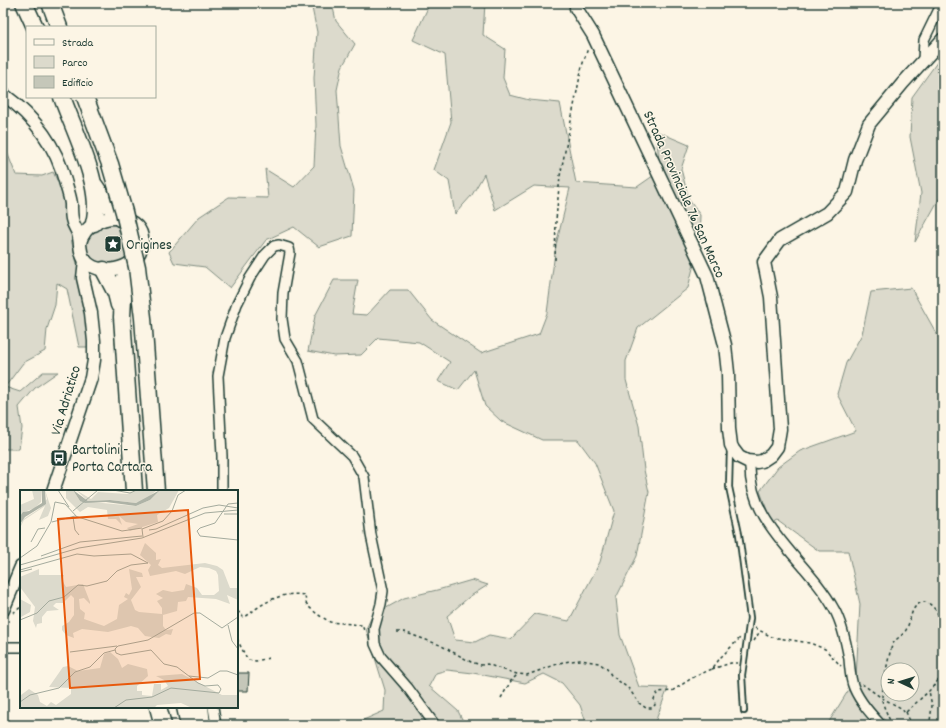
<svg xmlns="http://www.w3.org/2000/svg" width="946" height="728" font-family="Dekko,sans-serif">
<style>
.green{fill:#dcdacc;stroke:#7e8c80;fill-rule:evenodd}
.building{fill:#c5c7b9;stroke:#1f3d34}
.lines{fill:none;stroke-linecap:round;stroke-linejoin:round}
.lane-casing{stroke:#1f3d34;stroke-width:8}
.street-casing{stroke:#1f3d34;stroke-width:12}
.secondary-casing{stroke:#1f3d34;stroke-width:15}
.highway-casing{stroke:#1f3d34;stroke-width:19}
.path{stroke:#1f3d34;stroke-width:1.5;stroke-dasharray:3 3;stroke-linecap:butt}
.lane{stroke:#fcf5e5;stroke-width:4.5}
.street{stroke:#fcf5e5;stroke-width:9}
.secondary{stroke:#fcf5e5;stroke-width:12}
.highway{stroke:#fcf5e5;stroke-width:16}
.highway-bridge-casing{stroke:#1f3d34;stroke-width:19;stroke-linecap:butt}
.highway-bridge{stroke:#fcf5e5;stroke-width:16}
.labels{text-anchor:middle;stroke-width:3;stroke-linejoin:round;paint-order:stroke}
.street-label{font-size:15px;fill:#1f3d34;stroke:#fcf5e5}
.poi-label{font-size:15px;fill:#1f3d34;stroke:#fcf5e5;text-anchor:start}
.inset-road{fill:none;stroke:#a4ab9e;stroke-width:1}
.view{fill:#e8590c;fill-opacity:0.15;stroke:#e8590c;stroke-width:2}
.inset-edge{fill:none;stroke:#1f3d34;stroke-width:2}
</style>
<rect width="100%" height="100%" fill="#fcf5e5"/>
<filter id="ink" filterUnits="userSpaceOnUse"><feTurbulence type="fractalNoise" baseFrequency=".025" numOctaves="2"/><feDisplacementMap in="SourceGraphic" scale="8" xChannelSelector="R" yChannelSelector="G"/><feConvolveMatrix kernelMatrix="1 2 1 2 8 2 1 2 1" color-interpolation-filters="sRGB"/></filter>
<g filter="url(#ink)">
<!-- green -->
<g class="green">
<path d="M311,3H332L336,21L355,44L342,67L337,90L341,146L354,190L352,236L319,247L294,227L266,240L230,288L205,267L174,263L169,252L199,217L229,197L268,198L265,169L294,187L314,166L316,125L314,78L317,32Z"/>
<path d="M430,3H485L483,35L505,49L503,78L510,95L529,100L560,103L576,183L637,187L660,171L656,131L689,145L681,169L689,200L700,215L699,244L688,288L638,328L626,361V380L639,426L644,470L649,492L637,556L616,598L620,635L639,687L668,688L654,725H587L580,705L562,683L544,674L525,683L473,673L447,670L436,673L429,686L458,711L465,725H352L384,711L385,690L366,629L372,616L404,598L441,589L472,580L488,585L469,597L447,616L455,640L475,642L489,635L511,639L535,614L569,621L600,562L614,511L595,463L578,440H542L501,421L485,406L474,370L458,390L438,381L450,362L419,342L378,338L361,355L334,356L308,351L315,316L334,280H358L352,314L367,315L390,290H408L432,320L481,353L539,334L547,313L556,245L570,188L534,186L495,210L484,174L472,195L455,214L449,181L434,170L451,122L445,55L413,40Z"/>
<path d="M943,54V197L939,199L915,242L921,193L910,137L912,97Z"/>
<path d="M3,142L16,175L42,176L53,172L59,184L69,216L72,243L93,330L88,347H79L67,289L57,283L55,305L47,329L45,351L23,363L5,387L20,392L43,372H58L35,388L19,407L22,428L19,449H3Z"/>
<path d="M118,222L137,243L124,262L101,265L89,257L86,248L87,238L97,227Z"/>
<path d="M911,288L939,338L943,341V725H827L856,678L860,604L848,551H819L778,521L772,524L760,491L778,467L800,451L856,431L837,394L846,363L862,334L871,292ZM888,670H912V694H888Z"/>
</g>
<!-- building -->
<path class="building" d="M237,673H249L248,691H237Z"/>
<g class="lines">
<!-- lane casing -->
<g class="lane-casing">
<path id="lane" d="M730,449L729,487L739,534L750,618L742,675L744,711"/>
</g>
<!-- street casing -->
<g class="street-casing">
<g id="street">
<path d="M923,60L924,40L942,3"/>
<path d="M750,462C747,525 807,559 834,609C842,623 846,642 849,659C850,669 850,679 854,688C860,702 871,714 881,725"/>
<path d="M222,491V456L218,376L225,338L237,304L250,278L265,255L274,246L279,245L289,248L290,253L283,293L282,319L285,339L298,361L313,419L352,456L364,477L371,535L383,591L381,604L374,629L375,644L381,657L408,688L435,725"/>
<path d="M3,647H21"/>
<path d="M213,707L216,725"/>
</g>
</g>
<!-- secondary casing -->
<g class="secondary-casing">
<g id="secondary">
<path d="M577,3L576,8L593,35L707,276L725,345L728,373L729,429L731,445L733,449L739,457L747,461L757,462L762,461L771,455L777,447L780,429L771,297L764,262L780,240L827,213L847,192L855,160L869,124L903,83L943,39"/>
<path d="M3,94C33,116 56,144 65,181C67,188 70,196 71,204C71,209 71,214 72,219C73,225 76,228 78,233C81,242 79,252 84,259C97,278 136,270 141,248C151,210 88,208 80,243"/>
<path d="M53,491L91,378L94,360V341L91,313L83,278L85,260"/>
<path d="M3,610L21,567"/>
</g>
</g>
<!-- highway casing -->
<g class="highway-casing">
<g id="highway">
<path d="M24,3L35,27"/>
<path d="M50,3L59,27"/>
<path d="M62,97C74,131 104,188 94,223"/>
<path d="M95,186L105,201L120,218"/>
<path d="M132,263L124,280L122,317L134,491"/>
<path d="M104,270L116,293L119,305"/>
<path d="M158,707L163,725"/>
<path d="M185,707L189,725"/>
<path d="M200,707L202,725"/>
</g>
</g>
<!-- path -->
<g class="path">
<path d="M555,260L556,220L560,176L582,66L588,48"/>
<path d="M237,612L241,613L243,617C249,616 252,611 257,608C272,598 286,592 305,595L306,603L309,607L317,614L330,622L362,625L365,633"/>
<path d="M13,613L21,607"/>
<path d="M755,628L772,637L810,643L825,649L841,666"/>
<path d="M397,632H404L440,645L471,662L481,665L487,664L498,668L517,674L527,675L563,662L580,660L599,663L607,669L611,675L629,689L639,703L646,708H652L655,705L654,699L658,692L672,691L692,678L712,669L721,657L740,638"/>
<path d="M237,639L244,653L248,660L256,661L269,658"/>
<path d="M754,641L760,631"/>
<path d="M712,669L731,663H738"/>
<path d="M862,684L882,698L901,708L905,713L929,691L943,675"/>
<path d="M933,686L943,684"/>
<path d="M501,698L511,681L517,675"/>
<path d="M906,712L910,721L916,725"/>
<path d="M890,725L891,723C888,716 884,708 882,700C881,694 889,653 892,646C894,639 903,636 906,630C910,623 910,614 915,607C928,592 940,615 943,626"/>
<path d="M920,725L924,724L930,721L932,706L929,691"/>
</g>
<!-- lane -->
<use href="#lane" class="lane"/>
<!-- street -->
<use href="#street" class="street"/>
<!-- secondary -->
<use href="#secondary" class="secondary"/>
<!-- highway -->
<use href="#highway" class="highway"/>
<!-- highway-bridge casing -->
<g class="highway-bridge-casing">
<path id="highway-bridge" d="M85,97L110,164L124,212L137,267L143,318L156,491"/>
</g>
<!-- highway-bridge -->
<use href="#highway-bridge" class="highway-bridge"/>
</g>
</g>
<!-- icons -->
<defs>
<g id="sight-square" transform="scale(0.9)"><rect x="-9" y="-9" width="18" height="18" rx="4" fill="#1f3d34" stroke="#fcf5e5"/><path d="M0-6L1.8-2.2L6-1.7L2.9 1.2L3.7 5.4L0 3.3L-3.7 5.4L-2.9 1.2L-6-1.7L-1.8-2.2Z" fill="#fff"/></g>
<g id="bus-square" transform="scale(0.9)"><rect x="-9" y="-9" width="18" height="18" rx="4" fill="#1f3d34" stroke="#fcf5e5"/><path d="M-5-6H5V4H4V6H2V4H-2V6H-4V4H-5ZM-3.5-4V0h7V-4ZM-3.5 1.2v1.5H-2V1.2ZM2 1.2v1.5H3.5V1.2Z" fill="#fff"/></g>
</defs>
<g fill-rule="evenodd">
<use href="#sight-square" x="113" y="244"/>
<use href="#bus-square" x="59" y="458"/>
</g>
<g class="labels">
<!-- street labels -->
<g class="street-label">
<text transform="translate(685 194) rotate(66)" y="5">Strada Provinciale 76 San Marco</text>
<text transform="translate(65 400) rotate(-73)" y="5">Via Adriatico</text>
</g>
<!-- poi labels -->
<g class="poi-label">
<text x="126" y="249">Origines</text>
<text x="72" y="454">Bartolini -<tspan x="72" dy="17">Porta Cartara</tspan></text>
</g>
</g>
<!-- overview -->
<g transform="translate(20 490)">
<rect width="218" height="218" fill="#fcf5e5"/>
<path d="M12,0H22L21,12L15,18L4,22L0,26V15L14,9ZM25,0L31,18L28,26L19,30L25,16L4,30L0,38L2,30L19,19L27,9ZM46,0H53L60,11L116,16L130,10L140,0H159L149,18L137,25L138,32L110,41L107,38L118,34L106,32L99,26L102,35L96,29H88L87,20L68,17L60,22L46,8ZM56,0L71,9L78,2L107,4L119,0H137L125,10L116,13L90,10L68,11ZM125,53L136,63V70L141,69L138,75L142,78L185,73L197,76L203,80L210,98H218V110L207,105L210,114L196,109L168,107L166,111L158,112L157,121L143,125V136L146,140L153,139L151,145L146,144L139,148L125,146L118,138L111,136L88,142L62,139L53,143L54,148L46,145L42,140V136L49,132L54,125V108L51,105L43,113H36L33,116L39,120L27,121L22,127V133L17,134L16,138L13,131L15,117L0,97V87L19,79V85H44L42,90L46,97L63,94L70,112V114L64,108L59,109L60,119L65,123L64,129L84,136L97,129L99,115L108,109L104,107L106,103L109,105L112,99L109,79L122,83L123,87H116L121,97L111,110L115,120L119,122L142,124V118L137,111L143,108L136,104L143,100L152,102L164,100L166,94L177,98L182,105H194L199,101L198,85L196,81L189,78L180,77L165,84L156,81L130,86L128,80L131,75L120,65ZM0,109L11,115L10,122L1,127ZM90,162L98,169L102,178L108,174L127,179L128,186L117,196V201H122V205L132,206L134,194H141V200L148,196L144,190L136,186L162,184L202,205H218V218H172L161,213L137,215L134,218H0L1,205L9,199L18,205L20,212L27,216L31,212L36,215L51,204V198L29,197L43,177L48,176L58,181L80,178L84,164Z" fill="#dcdacc"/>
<path d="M22,0H25L26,14L5,27L0,34V26L3,22L9,21L22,13ZM53,0L68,11L90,10L116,13L140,0L130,10L116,16L86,12L65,13L60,11Z" fill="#aeb3a7"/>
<path class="inset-road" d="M38,0L49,17M93,0L110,3L117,0M218,13L208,14L195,33L180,38L177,41L180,46L218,50M53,21L78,0M204,24H218M53,27L55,40L59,45M32,32L55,26L102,41L122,38M129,40L136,39L183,18L199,15L218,18M123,47L122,39L143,31L152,21L158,5L166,0M11,52L18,39L25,38M21,66L60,52L122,46M0,68L17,56L31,32L35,12L45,14L58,28M0,75L59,58L122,48L185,23L218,20M0,80L57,64L74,66L111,64L128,73L111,75L97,81L87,91L67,96L58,95L44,107L29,111L17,123L0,130M0,82L12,79M208,135L212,151L218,159M50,162L97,156M169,186L188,188L200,181H207L218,185M0,212L10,205L39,198L55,182L70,177L84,163L95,160M94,218L106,210L132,207L151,198L199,203L201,199L198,195L185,196L178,193L157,177L144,174L131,160L101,165L96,163L95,159L98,156L128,150L174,123H180L202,138L218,127"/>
<path class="view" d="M168,20L180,189L50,198L38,29Z"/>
<rect width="218" height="218" class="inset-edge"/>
</g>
<!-- margin -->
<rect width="946" height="728" fill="none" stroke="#fcf5e5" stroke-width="16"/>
<rect x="8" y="8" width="930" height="712" fill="none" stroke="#1f3d34" stroke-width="1.5" filter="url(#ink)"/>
<!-- legend -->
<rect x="26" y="26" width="130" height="72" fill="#fcf5e5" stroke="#a4ab9e"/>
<rect x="34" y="39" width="20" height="6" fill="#fcf5e5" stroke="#a4ab9e"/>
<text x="62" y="46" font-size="12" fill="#1f3d34">Strada</text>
<rect x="34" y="56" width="20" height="12" fill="#dcdacc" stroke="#a4ab9e"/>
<text x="62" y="66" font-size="12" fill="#1f3d34">Parco</text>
<rect x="34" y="76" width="20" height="12" fill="#c5c7b9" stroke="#a4ab9e"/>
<text x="62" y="86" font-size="12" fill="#1f3d34">Edificio</text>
<!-- north arrow -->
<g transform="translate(900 682) rotate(274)"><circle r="19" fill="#fcf5e5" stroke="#a4ab9e"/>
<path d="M0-3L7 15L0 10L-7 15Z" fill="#1f3d34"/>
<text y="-6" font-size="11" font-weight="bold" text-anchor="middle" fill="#1f3d34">N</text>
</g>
</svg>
